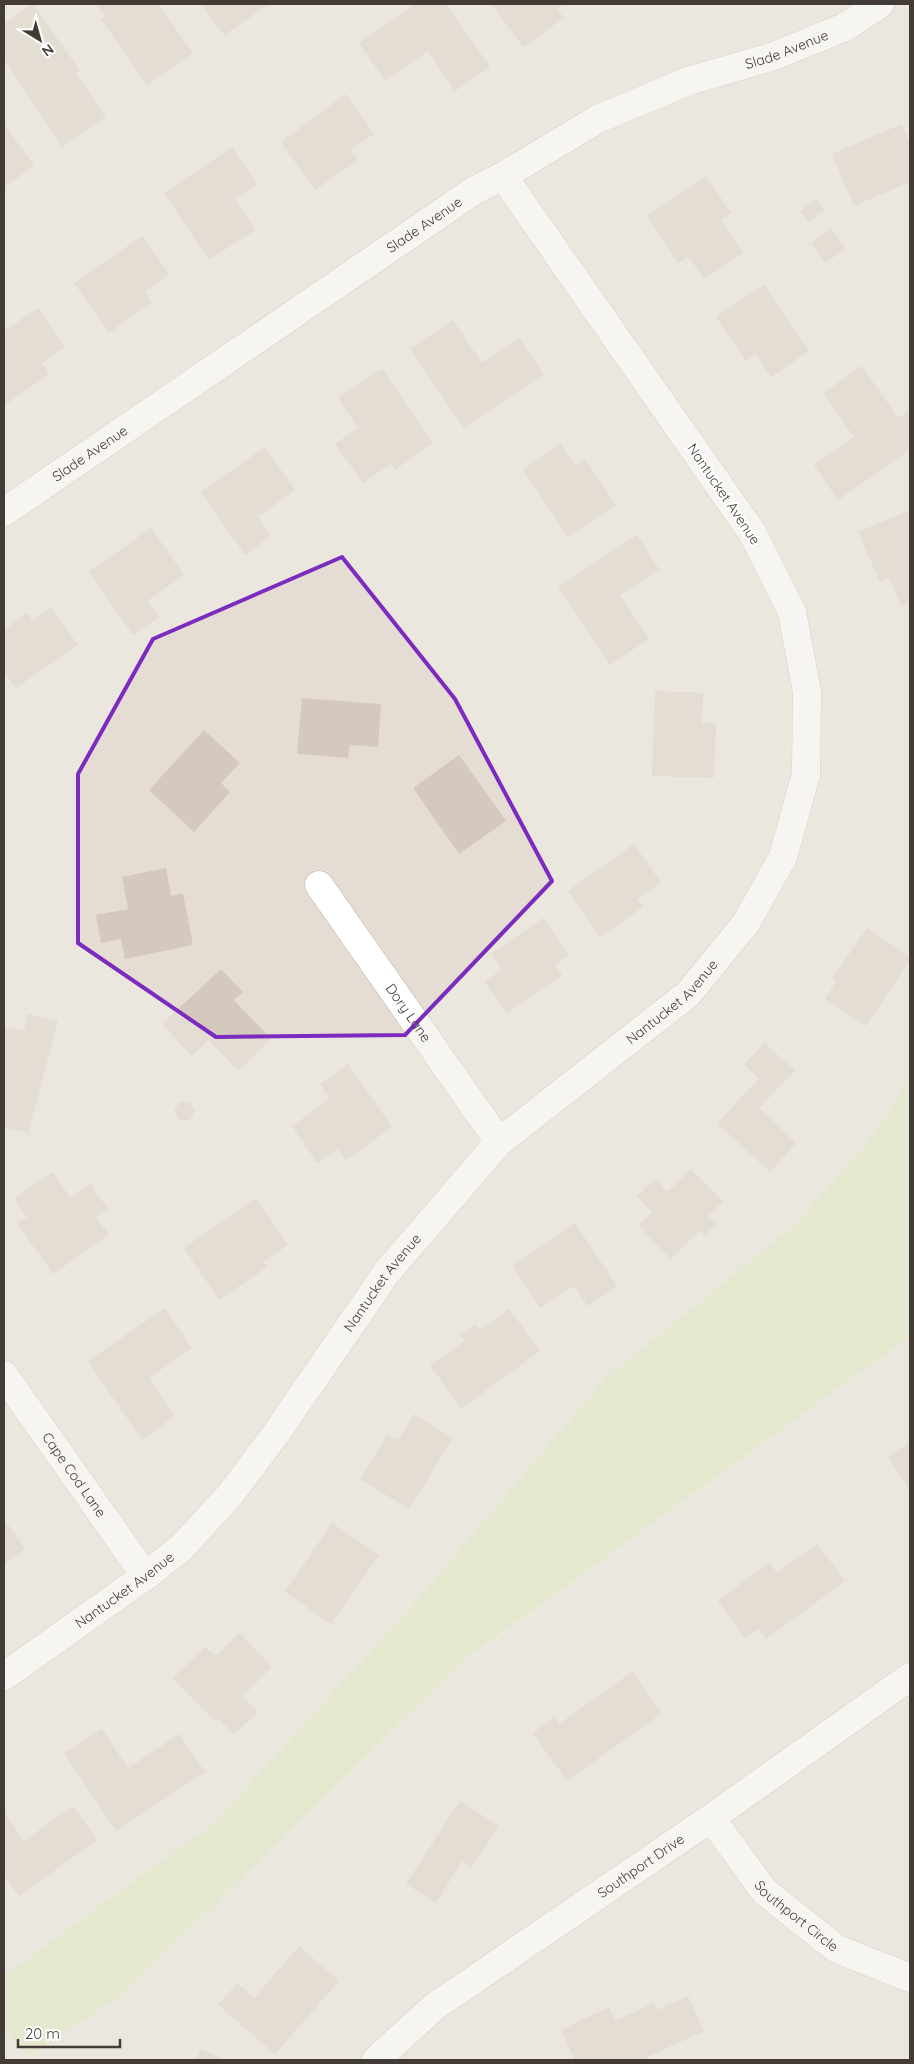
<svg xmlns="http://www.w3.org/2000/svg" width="914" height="2064" font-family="Quicksand,sans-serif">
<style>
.residential{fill:#e5ddd4}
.green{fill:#d4e2b2}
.building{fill:#d5c9bf}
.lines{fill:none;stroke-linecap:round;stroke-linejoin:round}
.street-casing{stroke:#bcb2a9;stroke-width:29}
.street{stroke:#fff;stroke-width:28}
.marked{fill:none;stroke:#7b2cbf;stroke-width:4;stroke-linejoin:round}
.labels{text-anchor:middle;stroke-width:4;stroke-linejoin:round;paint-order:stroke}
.street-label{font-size:14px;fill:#433c36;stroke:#fff}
</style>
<rect width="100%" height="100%" fill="#f1ece6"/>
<!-- residential -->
<g class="residential">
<path d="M4,4H910V1078L876,1133L796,1224L604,1380L413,1605L214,1823L4,1976Z"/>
<path d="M910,1336V2060H4V2025L28,2056L119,1997L465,1661Z"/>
</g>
<!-- green -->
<path class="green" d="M910,1078V1336L465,1660L119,1997L28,2056L4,2025V1976L214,1823L413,1605L604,1380L796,1224L876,1133Z"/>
<!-- building -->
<g class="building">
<path d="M33,4L80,71L76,74L106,116L62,147L4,59V24Z"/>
<path d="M96,4H158L193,53L147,85L101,19L105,16Z"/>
<path d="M201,4H269L224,35Z"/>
<path d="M415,4H446L490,67L455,91L428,51L385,81L359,43Z"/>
<path d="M492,4H564L557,9L564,18L523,47Z"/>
<path d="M346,94L374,134L350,150L358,160L315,190L281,142Z"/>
<path d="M4,124L34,166L4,187Z"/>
<path d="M902,124L910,145V182L854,206L832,154Z"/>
<path d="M232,147L257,184L235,199L255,230L209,260L164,193Z"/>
<path d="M706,176L731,213L721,220L743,253L704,279L688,256L678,263L647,216Z"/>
<path d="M816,199L824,210L808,222L800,211Z"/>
<path d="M831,228L846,249L825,263L811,243Z"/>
<path d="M142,236L169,274L145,291L152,302L109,333L74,283Z"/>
<path d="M764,285L809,351L771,377L756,354L746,361L716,317Z"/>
<path d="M38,308L65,347L42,363L49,374L6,404L4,401V331Z"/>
<path d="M453,320L482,363L519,338L544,374L464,428L410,349Z"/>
<path d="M862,366L898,418L910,410V450L838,500L814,465L854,437L823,393Z"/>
<path d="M382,369L433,443L395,470L391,464L363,483L335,444L358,428L338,398Z"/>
<path d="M561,444L575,466L585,459L616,505L568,537L523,469Z"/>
<path d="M265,447L295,490L258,517L271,536L245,555L201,492Z"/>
<path d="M910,510V603L902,607L889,578L880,582L858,532Z"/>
<path d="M151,528L184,575L147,601L159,617L133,635L89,572Z"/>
<path d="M637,535L659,569L620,595L649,639L610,665L558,587Z"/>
<path d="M51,607L78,645L16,688L4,671V630L27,613L32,620Z"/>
<path d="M655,691L703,693L702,723H716L714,778L652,776Z"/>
<path d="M302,698L381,704L378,747L350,745L348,758L297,754Z"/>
<path d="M204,730L240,763L221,783L230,792L194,832L149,790Z"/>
<path d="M459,755L506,821L459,854L413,788Z"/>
<path d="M634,844L661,883L637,899L643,907L600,937L568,891Z"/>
<path d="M166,868L171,896L183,893L193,945L125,959L121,939L101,943L96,915L128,909L122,877Z"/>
<path d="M543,918L569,955L555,965L562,975L507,1013L484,981L502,970L491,954Z"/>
<path d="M867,928L910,957V960L866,1026L825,999L836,982L832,979Z"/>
<path d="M221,969L243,992L234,1000L271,1039L238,1071L209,1040L192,1056L162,1024Z"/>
<path d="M28,1014L58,1021L28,1133L4,1127V1026L24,1031Z"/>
<path d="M765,1043L795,1071L759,1108L796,1143L770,1172L717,1123L759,1079L744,1065Z"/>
<path d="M348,1064L392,1127L346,1160L338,1149L317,1163L292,1126L330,1099L320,1084Z"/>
<path d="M180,1102L190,1103L195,1111L189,1121L179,1120L174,1111Z"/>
<path d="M691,1169L723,1202L708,1216L716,1224L705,1235L701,1230L671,1259L638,1225L652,1212L637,1196L655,1179L667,1192Z"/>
<path d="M52,1172L71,1198L90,1184L108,1209L96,1217L109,1235L53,1274L17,1223L27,1217L14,1199Z"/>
<path d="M256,1198L288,1245L263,1262L267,1267L219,1300L184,1248Z"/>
<path d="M575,1223L617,1286L588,1306L574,1286L540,1308L512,1266Z"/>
<path d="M165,1308L192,1348L149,1378L175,1416L142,1440L88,1361Z"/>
<path d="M509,1309L540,1351L461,1409L430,1365L465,1341L460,1335L475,1324L480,1330Z"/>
<path d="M414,1414L453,1438L409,1509L360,1479L387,1435L398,1441Z"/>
<path d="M910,1442V1490L888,1457Z"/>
<path d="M4,1519L25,1549L4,1564Z"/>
<path d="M332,1523L379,1555L331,1624L285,1592Z"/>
<path d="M817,1544L845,1581L766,1639L758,1629L745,1638L718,1601L769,1562L777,1573Z"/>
<path d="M240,1633L272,1667L243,1696L258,1712L234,1734L219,1718L215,1722L173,1678L205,1647L215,1656Z"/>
<path d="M632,1672L662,1713L567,1781L533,1733L554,1717L559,1724Z"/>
<path d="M102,1729L128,1768L179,1734L205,1772L116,1831L64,1753Z"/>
<path d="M460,1801L499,1826L472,1867L462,1861L436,1903L406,1884Z"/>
<path d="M73,1806L97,1840L19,1896L4,1875V1812L24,1841Z"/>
<path d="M299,1946L339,1981L275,2054L218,2005L237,1983L254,1998Z"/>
<path d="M688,1996L704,2031L641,2060H575L561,2030L609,2007L615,2021L654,2003L657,2010Z"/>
<path d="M201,2049L226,2060H196Z"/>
</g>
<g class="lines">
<!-- street casing -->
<g class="street-casing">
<g id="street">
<path id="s1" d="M4,512L475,190L503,176L598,119L688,81L771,57L845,27L880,4"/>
<path id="s2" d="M319,885L499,1142"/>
<path id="s3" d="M4,1375L137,1564L147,1575"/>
<path id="s4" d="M4,1676L147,1575L181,1548L230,1495L277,1432L387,1272L499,1142L688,994L746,923L783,857L806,774L807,692L792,612L753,534L503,176"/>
<path id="s5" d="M711,1818L765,1892L837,1949L910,1978"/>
<path id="s6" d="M376,2060L434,2007L711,1818L910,1677"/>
</g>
</g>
<!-- street -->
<use href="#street" class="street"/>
</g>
<!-- marked area -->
<path d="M0 0H914V2064H0ZM342,557L455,699L552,881L405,1035L216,1037L78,943V774L153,639Z" fill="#f1ece6" fill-opacity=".55" fill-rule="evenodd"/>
<path class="marked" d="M342,557L455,699L552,881L405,1035L216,1037L78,943V774L153,639Z"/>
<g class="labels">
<!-- street labels -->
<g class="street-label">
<text dy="5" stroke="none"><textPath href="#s1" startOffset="914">Slade Avenue</textPath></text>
<text dy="5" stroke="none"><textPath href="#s1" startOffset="509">Slade Avenue</textPath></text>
<text dy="5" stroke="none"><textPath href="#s1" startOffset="104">Slade Avenue</textPath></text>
<text transform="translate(724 494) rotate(56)" y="5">Nantucket Avenue</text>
<text dy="5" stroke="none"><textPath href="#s4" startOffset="958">Nantucket Avenue</textPath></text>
<text dy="5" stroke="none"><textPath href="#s2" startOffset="156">Dory Lane</textPath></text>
<text dy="5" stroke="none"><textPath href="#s4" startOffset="552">Nantucket Avenue</textPath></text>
<text dy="5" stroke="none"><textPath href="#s3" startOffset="122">Cape Cod Lane</textPath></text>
<text dy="5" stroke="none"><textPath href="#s4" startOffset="148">Nantucket Avenue</textPath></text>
<text dy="5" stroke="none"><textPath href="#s6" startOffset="329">Southport Drive</textPath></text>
<text dy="5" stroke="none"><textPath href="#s5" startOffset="131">Southport Circle</textPath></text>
</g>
</g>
<!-- border -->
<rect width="914" height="2064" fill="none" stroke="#433c36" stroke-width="10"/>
<!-- north arrow -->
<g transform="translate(40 40) rotate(143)" stroke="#ffffff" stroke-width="4" paint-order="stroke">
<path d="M0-4L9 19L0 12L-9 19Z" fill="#433c36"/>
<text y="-8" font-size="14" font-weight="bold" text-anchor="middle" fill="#433c36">N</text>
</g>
<!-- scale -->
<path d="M18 2039v8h102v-8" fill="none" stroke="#433c36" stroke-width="2.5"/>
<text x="25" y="2039" font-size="15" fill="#433c36" stroke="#ffffff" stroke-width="4" paint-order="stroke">20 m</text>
</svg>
